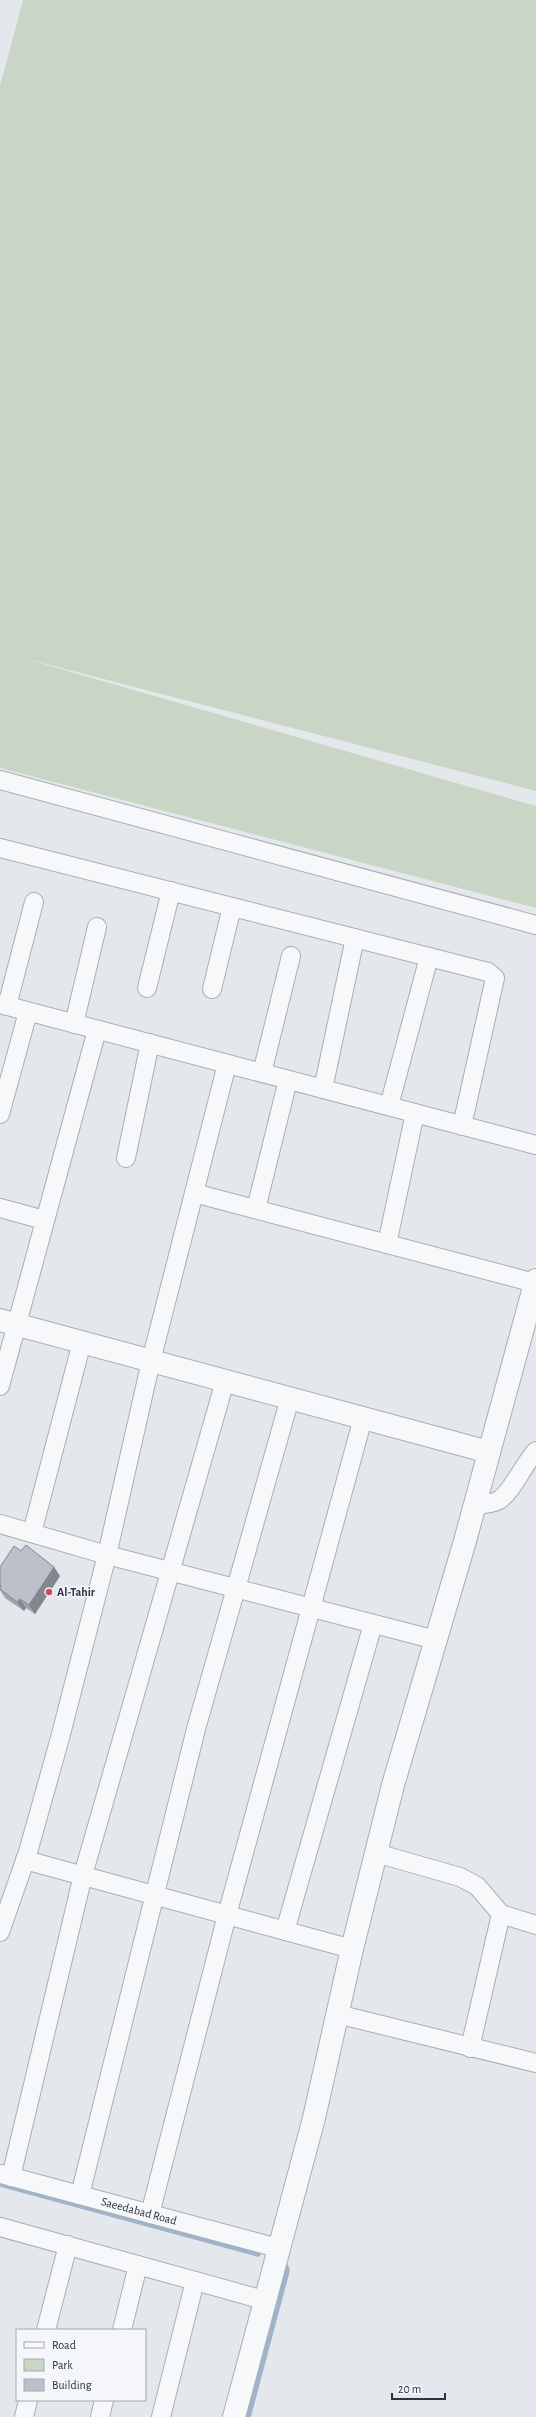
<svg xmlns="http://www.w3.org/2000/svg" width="536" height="2417" font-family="'Alegreya Sans',sans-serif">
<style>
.green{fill:#c9d6c5}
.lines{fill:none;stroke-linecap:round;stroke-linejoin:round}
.stream{stroke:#9fb4cc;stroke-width:5.5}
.minor-casing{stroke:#a9aeb7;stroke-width:20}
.tertiary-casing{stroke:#a9aeb7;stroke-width:24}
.minor{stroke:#f7f8fa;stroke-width:18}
.tertiary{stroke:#f7f8fa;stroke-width:22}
.wall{fill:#a1a5ae}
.shaded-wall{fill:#83868d}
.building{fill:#bbc0ca;stroke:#83868d}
.poi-dot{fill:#d1495b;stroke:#f4f6f9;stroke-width:1.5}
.labels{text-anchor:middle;stroke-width:3;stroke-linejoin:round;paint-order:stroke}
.poi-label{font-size:12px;font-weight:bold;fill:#2b3445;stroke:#f4f6f9;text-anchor:start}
.street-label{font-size:12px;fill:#2b3445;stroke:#f4f6f9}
</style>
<rect width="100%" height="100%" fill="#e4e7ec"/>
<!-- green -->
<path class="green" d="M23,0H536V791L19,657L536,806V908L0,768V86Z"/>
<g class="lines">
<!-- stream -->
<g class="stream">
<path d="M0,2184L258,2254"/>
<path d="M248,2417L287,2271L286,2267"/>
</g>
<!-- minor casing -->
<g class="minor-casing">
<g id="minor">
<path d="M0,780L536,925"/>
<path d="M0,848L488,972L495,978L462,1126"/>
<path d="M147,988L171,891"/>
<path d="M212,989L232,907"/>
<path d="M0,1004L536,1145"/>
<path d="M7,1006L34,902"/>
<path d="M74,1024L97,927"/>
<path d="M262,1073L291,956"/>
<path d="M323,1089L355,938"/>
<path d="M389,1106L429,957"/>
<path d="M0,1114L28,1012"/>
<path d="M126,1158L150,1043"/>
<path d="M194,1193L535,1283"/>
<path d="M0,1208L44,1220"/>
<path d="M256,1209L288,1080"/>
<path d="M387,1244L415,1113"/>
<path d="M0,1386L97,1030"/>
<path d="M475,1505C482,1504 491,1504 497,1501C511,1495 524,1463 536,1451"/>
<path d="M0,1524L107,1555L436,1640"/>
<path d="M32,1533L82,1342"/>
<path d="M376,1853L460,1877L477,1886L501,1914L536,1925"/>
<path d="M25,1860L352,1949"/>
<path d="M285,1931L373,1624"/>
<path d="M0,1932L28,1852L60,1738L107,1555L151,1361L227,1064"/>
<path d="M337,2014L536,2063"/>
<path d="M470,2048L501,1914"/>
<path d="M1,2174L278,2248"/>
<path d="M11,2177L83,1875L225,1381"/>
<path d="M80,2195L196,1729L290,1398"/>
<path d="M150,2214L227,1915L363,1418"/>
<path d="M0,2227L264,2300"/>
<path d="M46,2330L68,2245"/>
<path d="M122,2330L138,2265"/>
<path d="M24,2417L28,2400"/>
<path d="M100,2417L104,2400"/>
<path d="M161,2417L195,2281"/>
</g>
</g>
<!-- tertiary casing -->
<g class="tertiary-casing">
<g id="tertiary">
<path d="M0,1320L489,1452"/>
<path d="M234,2417L314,2118L352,1949L393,1785L465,1541L536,1280"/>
</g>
</g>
<!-- minor -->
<use href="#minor" class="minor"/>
<!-- tertiary -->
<use href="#tertiary" class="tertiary"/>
</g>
<!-- wall -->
<path class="wall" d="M0,1567H54L60,1576L35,1614L26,1608L24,1611L5,1598L0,1590Z"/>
<!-- shaded-wall -->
<g class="shaded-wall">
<path d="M54,1567L60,1576L35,1614L29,1605Z"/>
<path d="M20,1599L26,1608L24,1611L17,1602Z"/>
</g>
<!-- building -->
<path class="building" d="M26,1545L54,1567L29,1605L20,1599L17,1602L0,1589V1588L1,1586L0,1585V1567L14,1546L21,1551Z"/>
<!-- markers -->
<circle class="poi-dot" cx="49" cy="1592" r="4"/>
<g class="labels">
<!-- poi labels -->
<g class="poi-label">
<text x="57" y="1596">Al-Tahir</text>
</g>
<!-- street labels -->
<g class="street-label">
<text transform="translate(139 2211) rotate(15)" y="4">Saeedabad Road</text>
</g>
</g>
<!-- legend -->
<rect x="16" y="2329" width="130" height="72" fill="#f4f6f9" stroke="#a4a8b1"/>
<rect x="24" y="2342" width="20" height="6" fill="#f7f8fa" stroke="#a4a8b1"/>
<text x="52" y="2349" font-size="12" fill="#2b3445">Road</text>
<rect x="24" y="2359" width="20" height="12" fill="#c9d6c5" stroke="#a4a8b1"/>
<text x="52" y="2369" font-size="12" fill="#2b3445">Park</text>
<rect x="24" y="2379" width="20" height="12" fill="#bbc0ca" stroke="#a4a8b1"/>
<text x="52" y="2389" font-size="12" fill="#2b3445">Building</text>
<!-- scale -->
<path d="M392 2393v6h53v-6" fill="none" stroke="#2b3445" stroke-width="2"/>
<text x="398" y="2393" font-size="12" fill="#2b3445" stroke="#f4f6f9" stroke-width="3" paint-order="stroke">20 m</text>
</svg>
